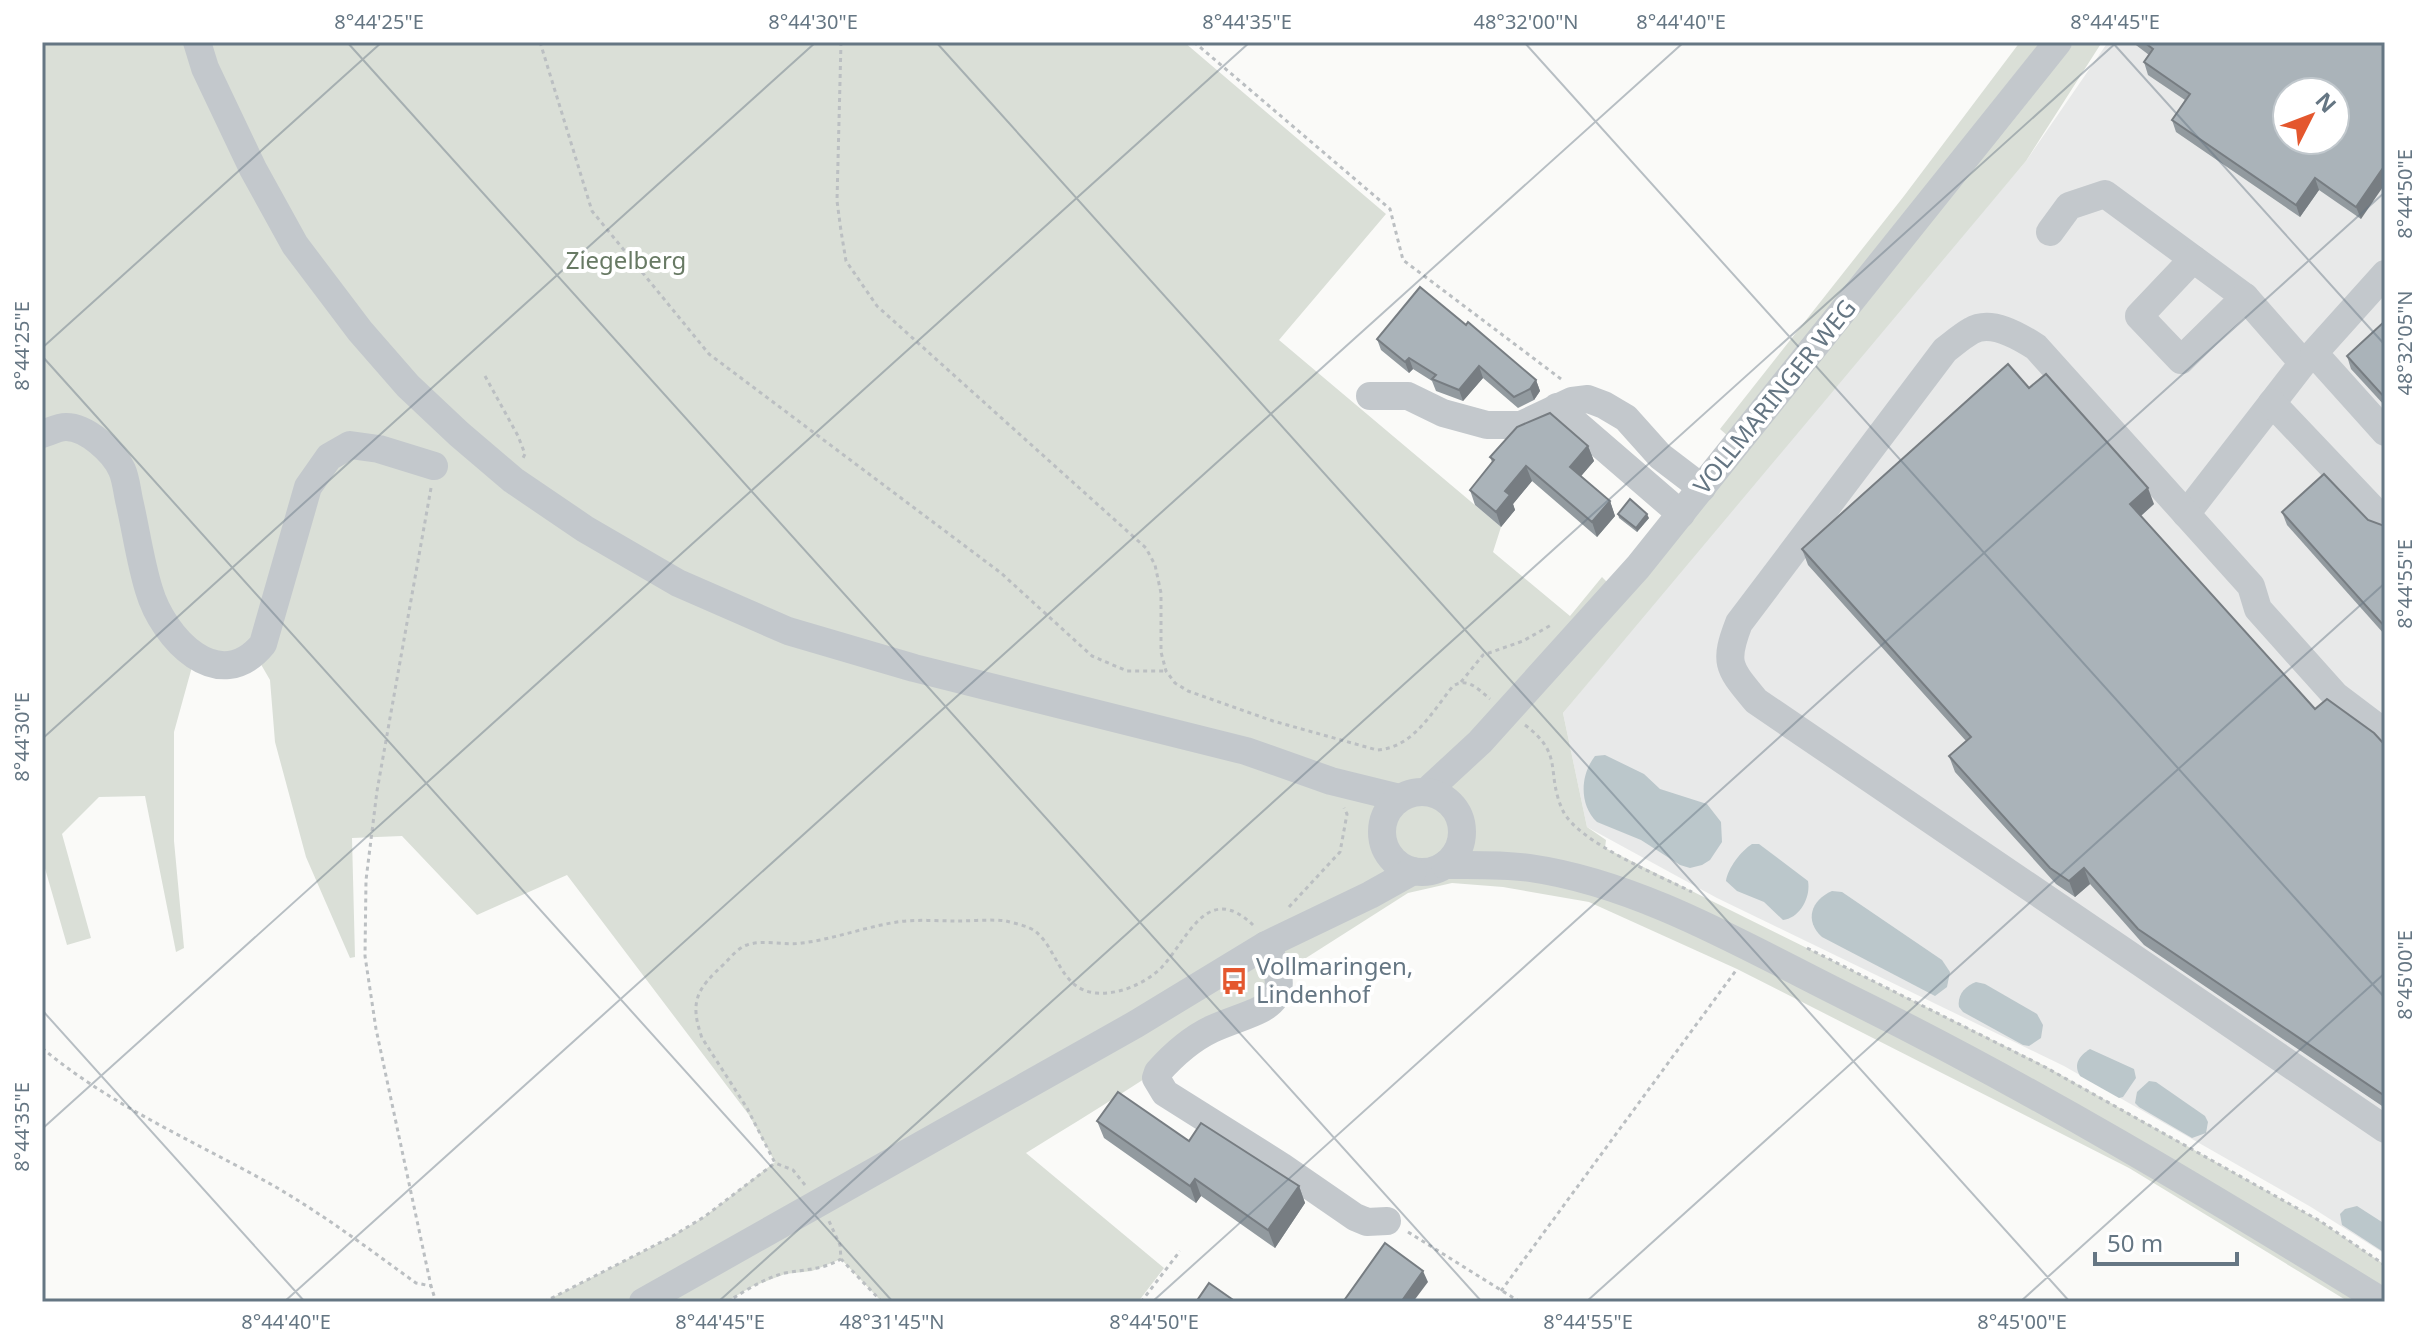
<svg xmlns="http://www.w3.org/2000/svg" width="2427" height="1344" font-family="'Noto Sans',sans-serif">
<style>
.built{fill:#e8e9e9;fill-rule:evenodd}
.green{fill:#dadfd7}
.water{fill:#bbc7cb}
.lines{fill:none;stroke-linecap:round;stroke-linejoin:round}
.path{stroke:#bbbfc2;stroke-width:3;stroke-dasharray:4 4;stroke-linecap:butt}
.minor{stroke:#c3c8cc;stroke-width:28}
.wall{fill:#929a9f}
.shaded-wall{fill:#777d82}
.building{fill:#aab3b9;stroke:#777d82;stroke-width:2;fill-rule:evenodd}
.ticks{fill:none;stroke:#657683;stroke-width:2;stroke-opacity:0.45}
.labels{text-anchor:middle;stroke-width:8;stroke-linejoin:round;paint-order:stroke}
.park-label{font-size:24px;fill:#687a64;stroke:#fff}
.street-label{font-size:24px;fill:#657683;stroke:#fff}
.poi-label{font-size:24px;fill:#657683;stroke:#fff;text-anchor:start}
.neatline{fill:none;stroke:#657683;stroke-width:3}
.ticks-label{font-size:20px;text-anchor:middle;fill:#657683}
</style>
<rect width="100%" height="100%" fill="#fafaf8"/>
<!-- built -->
<path class="built" d="M2108,42H2385V1254L2311,1207L2064,1066L1717,898L1587,827L1563,713L1795,431L2026,161ZM2287,92H2335V140H2287Z"/>
<!-- green -->
<path class="green" d="M42,42H1184L1386,214L1279,340L1501,527L1493,552L1570,616L1602,577L1608,583L1729,437L1720,429L1904,196L2020,42H2102L2026,161L1563,713L1587,827L1606,840L1605,848L2045,1066L2320,1221L2385,1265V1302H2349L2129,1168L1737,969L1589,902L1503,887L1452,883L1408,893L1306,958C1290,986 1258,1002 1232,1020C1165,1067 1096,1110 1026,1153L1164,1268L1138,1302H882L841,1259L812,1271L785,1274L753,1286L726,1302H544L671,1237L704,1217L775,1162L749,1115L567,875L477,915L402,836L352,838L355,957L350,958L306,857L275,742L270,680L255,654L195,656L174,732V841L184,948L176,952L145,796L99,797L62,834L91,938L67,945L42,858Z"/>
<!-- water -->
<g class="water">
<path d="M1605,755L1644,774L1660,789L1707,804L1721,822L1722,842L1710,860L1702,865L1690,868L1680,865L1641,840L1597,822C1579,805 1580,775 1595,756Z"/>
<path d="M1752,844H1759L1808,881C1811,897 1800,918 1783,920L1764,902L1737,891L1726,881C1728,868 1741,851 1752,844Z"/>
<path d="M1832,891L1842,892L1942,960L1950,972L1947,987L1935,996L1822,937C1804,921 1811,900 1832,891Z"/>
<path d="M1976,982L1985,984L2037,1014L2043,1025L2041,1038L2029,1046L2023,1045L1963,1012L1959,1007C1957,995 1965,986 1976,982Z"/>
<path d="M2090,1049L2134,1069L2136,1078L2123,1097L2119,1098L2080,1076C2073,1064 2079,1056 2090,1049Z"/>
<path d="M2149,1081L2156,1082L2205,1116L2208,1122L2206,1133L2192,1138L2139,1107L2135,1103L2137,1092Z"/>
<path d="M2357,1206L2385,1224V1253L2342,1225L2340,1214L2345,1209Z"/>
</g>
<g class="lines">
<!-- path -->
<g class="path">
<path d="M540,42L592,211L709,354L1001,573L1092,656L1127,671H1166"/>
<path d="M841,42L837,201L841,231L846,261L877,306L1146,548L1155,565L1161,593V652L1166,671L1175,683L1188,691L1273,721L1377,750C1413,748 1432,712 1453,686C1468,677 1478,689 1490,699"/>
<path d="M1194,42L1390,209L1403,260L1561,379"/>
<path d="M485,376L518,436L525,454L523,458"/>
<path d="M431,488L377,791L366,880L365,956L376,1029L431,1286"/>
<path d="M1461,682L1483,655L1523,641L1553,624"/>
<path d="M1525,725C1565,755 1545,772 1563,811C1578,842 1660,876 1692,892"/>
<path d="M1289,907L1340,852L1347,814L1344,808"/>
<path d="M1807,948L2045,1067L2320,1221L2385,1265"/>
<path d="M42,1048C111,1106 196,1142 274,1186C324,1215 369,1249 416,1283L431,1286L436,1302"/>
<path d="M805,1185L793,1170L775,1163L747,1108L702,1038C689,1001 697,989 724,964C731,957 738,948 747,945C763,939 785,946 802,943C834,939 865,927 897,922C916,919 938,921 957,921C973,921 991,919 1006,921C1014,923 1028,926 1035,931C1058,949 1060,990 1096,993C1120,995 1146,983 1162,967C1188,939 1207,881 1253,925"/>
<path d="M829,1221L840,1245L841,1259L882,1302"/>
<path d="M1408,1232L1520,1302"/>
<path d="M1501,1291L1737,969"/>
<path d="M544,1302L671,1237L704,1217L775,1163"/>
<path d="M727,1302C745,1291 764,1278 785,1273C806,1269 822,1270 841,1259"/>
<path d="M1141,1302L1180,1251"/>
</g>
<!-- minor -->
<g class="minor">
<path d="M197,42L205,68L253,169L295,245L360,331L408,386L459,434L513,480L585,529L678,583L788,631L914,668L1246,751L1331,781L1400,798"/>
<path d="M2050,232L2069,206L2105,194L2245,297L2303,363L2186,514"/>
<path d="M2193,259L2139,316L2181,360L2245,297"/>
<path d="M2385,274L2314,353L2385,432"/>
<path d="M1370,396H1408L1443,413L1487,425H1521L1572,401L1588,399L1604,405L1626,418L1660,456L1702,488"/>
<path d="M2272,403L2385,522"/>
<path d="M1557,407L1681,514"/>
<path d="M42,434C49,432 58,427 66,427C87,427 114,452 122,470C126,479 127,491 129,500C136,530 140,561 149,590C163,638 219,698 263,644L308,487L329,457L350,445L379,449L434,466"/>
<path d="M2385,733L2336,696L2258,609L2251,586L2036,347C2019,336 1991,319 1971,331C1962,336 1953,344 1945,350L1739,623C1723,664 1729,668 1756,701L2385,1129"/>
<path d="M1427,791L1480,742L1638,567L2058,42"/>
<circle cx="1422" cy="832" r="40"/>
<path d="M1445,865C1473,865 1502,864 1530,868C1641,884 1748,948 1847,997C2032,1088 2208,1194 2383,1302"/>
<path d="M1266,945C1301,1010 1258,1008 1212,1029C1191,1039 1174,1054 1158,1072L1156,1078L1165,1093L1281,1166L1355,1217L1367,1222L1387,1221"/>
<path d="M643,1302L1136,1024L1266,945L1370,895L1413,871"/>
</g>
</g>
<!-- wall -->
<g class="wall">
<path d="M2132,42H2385L2361,219L2319,190L2300,217L2176,132L2172,120L2185,100L2148,75L2144,62L2149,55Z"/>
<path d="M2385,321V406L2351,369L2347,356Z"/>
<path d="M1466,325L1536,380L1540,391L1534,400L1518,408L1483,378L1463,401L1436,391L1432,381L1413,369L1409,373L1381,350L1377,339Z"/>
<path d="M1588,446L1594,461L1581,476L1610,501L1615,516L1597,537L1532,481L1513,504L1515,510L1501,527L1475,505L1470,490L1492,462L1490,457Z"/>
<path d="M2154,504L2141,516L2315,709L2385,745V1108L2144,945L2090,884L2075,897L2056,884L1955,772L1949,756L1966,741L1808,565L1802,549Z"/>
<path d="M2282,512L2368,520L2385,528V635L2287,525Z"/>
<path d="M1618,514L1649,518L1637,532L1619,518Z"/>
<path d="M1097,1121L1189,1141L1299,1186L1305,1203L1275,1248L1201,1196L1196,1203L1104,1138Z"/>
</g>
<!-- shaded-wall -->
<g class="shaded-wall">
<path d="M2385,165V184L2361,219L2356,207Z"/>
<path d="M2315,178L2319,190L2300,217L2296,205Z"/>
<path d="M1409,358L1413,369L1409,373L1405,362Z"/>
<path d="M1479,366L1483,378L1463,401L1459,390Z"/>
<path d="M1536,380L1540,391L1534,400L1530,389Z"/>
<path d="M1588,446L1594,461L1576,482L1570,467Z"/>
<path d="M1526,466L1532,481L1513,504L1515,510L1501,527L1496,512L1505,491Z"/>
<path d="M2148,488L2154,504L2136,520L2130,504Z"/>
<path d="M1610,501L1615,516L1597,537L1592,522Z"/>
<path d="M1647,514L1649,518L1637,532L1636,528Z"/>
<path d="M2084,868L2090,884L2075,897L2069,881Z"/>
<path d="M1195,1179L1201,1196L1196,1203L1190,1186Z"/>
<path d="M1299,1186L1305,1203L1275,1248L1268,1230Z"/>
<path d="M1423,1271L1428,1282L1413,1302H1401Z"/>
</g>
<!-- building -->
<g class="building">
<path d="M2144,42H2385V165L2356,207L2315,178L2296,205L2172,120L2190,94L2144,62L2153,49ZM2287,92H2335V140H2287Z"/>
<path d="M1420,287L1466,325L1468,322L1536,380L1530,389L1514,397L1479,366L1459,390L1432,379L1436,375L1409,358L1405,362L1377,339Z"/>
<path d="M2385,321V398L2347,356Z"/>
<path d="M2008,364L2029,388L2046,374L2148,488L2130,504L2315,709L2327,699L2374,733L2385,745V1096L2138,929L2084,868L2069,881L2050,868L1949,756L1971,737L1802,549Z"/>
<path d="M1550,413L1588,446L1570,467L1610,501L1592,522L1526,466L1505,491L1510,495L1496,512L1470,490L1494,460L1490,457L1517,427Z"/>
<path d="M2324,474L2368,520L2382,525L2385,528V627L2282,512Z"/>
<path d="M1630,499L1647,514L1636,528L1618,514Z"/>
<path d="M1118,1092L1189,1141L1201,1123L1299,1186L1268,1230L1195,1179L1190,1186L1097,1121Z"/>
<path d="M1385,1243L1423,1271L1401,1302H1343Z"/>
<path d="M1209,1283L1236,1302H1196Z"/>
</g>
<!-- ticks -->
<path class="ticks" d="M347,42L1482,1302M936,42L2070,1302M1524,42L2385,998M2112,42L2385,345M42,348L382,42M42,356L893,1302M42,739L816,42M42,1010L305,1302M42,1129L1250,42M284,1302L1684,42M718,1302L2117,42M1152,1302L2385,192M1586,1302L2385,583M2020,1302L2385,973"/>
<!-- icons -->
<defs>
<g id="bus-bare" transform="scale(2.16)"><path d="M-5-6H5V4H4V6H2V4H-2V6H-4V4H-5ZM-3.5-4V0h7V-4ZM-3.5 1.2v1.5H-2V1.2ZM2 1.2v1.5H3.5V1.2Z" fill="#e4572e" stroke="#fff" stroke-width="2.5" paint-order="stroke"/></g>
</defs>
<g fill-rule="evenodd">
<use href="#bus-bare" x="1234" y="981"/>
</g>
<g class="labels">
<!-- park labels -->
<g class="park-label">
<text x="626" y="269">Ziegelberg</text>
</g>
<!-- street labels -->
<g class="street-label">
<text transform="translate(1775 397) rotate(-51)" y="8">VOLLMARINGER WEG</text>
</g>
<!-- poi labels -->
<g class="poi-label">
<text x="1256" y="975">Vollmaringen,<tspan x="1256" dy="28">Lindenhof</tspan></text>
</g>
</g>
<!-- border -->
<rect width="2427" height="1344" fill="none" stroke="#ffffff" stroke-width="88"/>
<!-- north arrow -->
<g transform="translate(2311 116) rotate(48)"><circle r="38" fill="#ffffff" stroke="#c1c8cd" stroke-width="2"/>
<path d="M0-6L14 30L0 20L-14 30Z" fill="#e4572e"/>
<text y="-12" font-size="22" font-weight="bold" text-anchor="middle" fill="#657683">N</text>
</g>
<!-- scale -->
<path d="M2095 1252v12h142v-12" fill="none" stroke="#657683" stroke-width="4"/>
<text x="2107" y="1252" font-size="24" fill="#657683" stroke="#ffffff" stroke-width="6" paint-order="stroke">50 m</text>
<rect x="44" y="44" width="2339" height="1256" class="neatline"/>
<g class="ticks-label">
<text x="379" y="29">8°44'25"E</text>
<text x="813" y="29">8°44'30"E</text>
<text x="1247" y="29">8°44'35"E</text>
<text x="1526" y="29">48°32'00"N</text>
<text x="1681" y="29">8°44'40"E</text>
<text x="2115" y="29">8°44'45"E</text>
<text transform="translate(2405 194) rotate(-90)" y="7">8°44'50"E</text>
<text transform="translate(2405 343) rotate(-90)" y="7">48°32'05"N</text>
<text transform="translate(22 346) rotate(-90)" y="7">8°44'25"E</text>
<text transform="translate(2405 584) rotate(-90)" y="7">8°44'55"E</text>
<text transform="translate(22 737) rotate(-90)" y="7">8°44'30"E</text>
<text transform="translate(2405 975) rotate(-90)" y="7">8°45'00"E</text>
<text transform="translate(22 1127) rotate(-90)" y="7">8°44'35"E</text>
<text x="286" y="1329">8°44'40"E</text>
<text x="720" y="1329">8°44'45"E</text>
<text x="892" y="1329">48°31'45"N</text>
<text x="1154" y="1329">8°44'50"E</text>
<text x="1588" y="1329">8°44'55"E</text>
<text x="2022" y="1329">8°45'00"E</text>
</g>
</svg>
